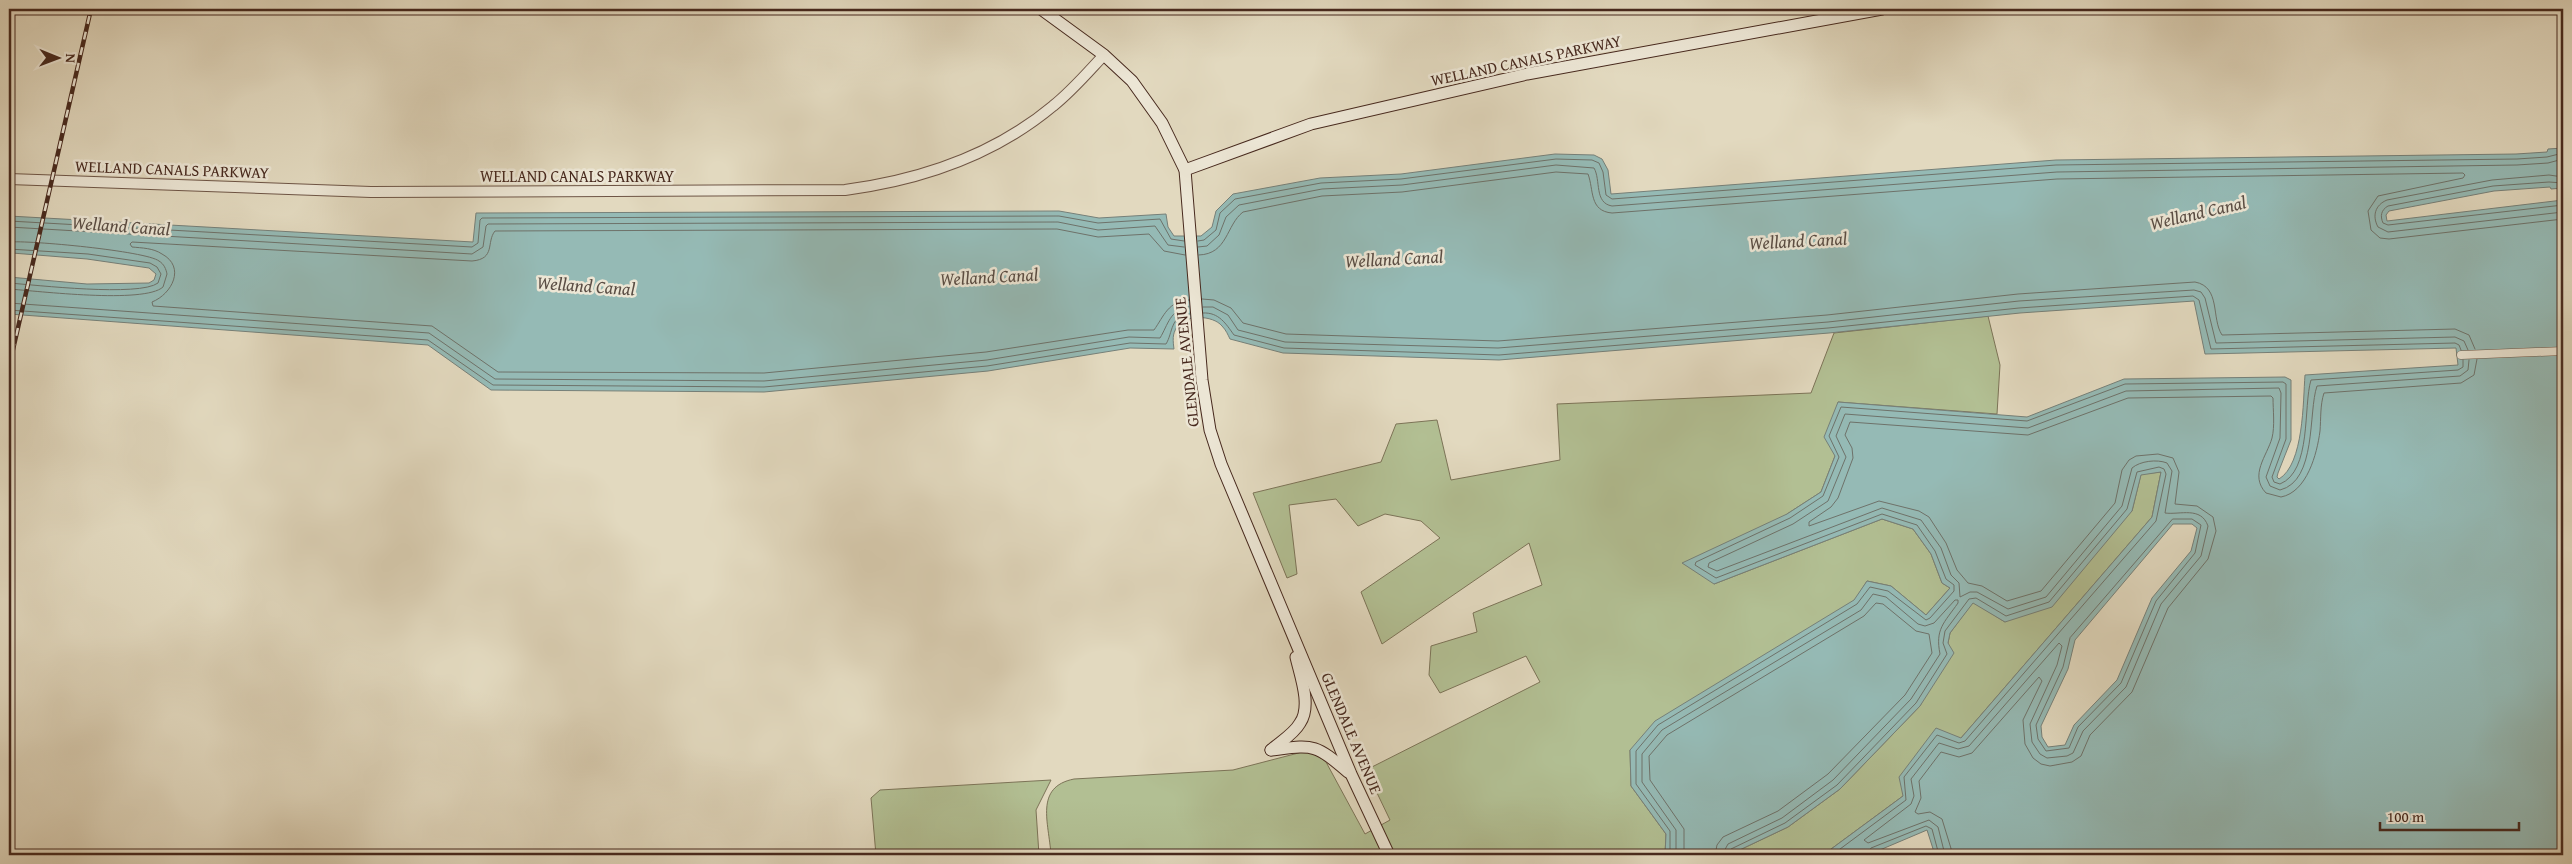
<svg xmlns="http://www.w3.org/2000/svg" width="2572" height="864" font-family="'Gentium Book Plus',serif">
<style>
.green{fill:#b2bf93;stroke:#7c7458}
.water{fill:#95bab5;stroke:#768079;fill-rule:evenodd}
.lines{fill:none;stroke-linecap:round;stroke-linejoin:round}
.shore{stroke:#6e726a;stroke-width:1}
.minor-casing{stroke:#6e5546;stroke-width:9}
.tertiary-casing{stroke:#6e5546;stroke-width:12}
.secondary-casing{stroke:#47291e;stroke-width:13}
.minor{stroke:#ece6d5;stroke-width:8}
.tertiary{stroke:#ece6d5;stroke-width:10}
.secondary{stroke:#ece6d5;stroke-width:11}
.rail-casing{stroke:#47291e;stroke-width:4.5}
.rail{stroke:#ece6d5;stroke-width:2.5;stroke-dasharray:8;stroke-linecap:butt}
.labels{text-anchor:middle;stroke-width:5;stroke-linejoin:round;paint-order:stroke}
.street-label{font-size:16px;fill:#47291e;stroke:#ece6d5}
.water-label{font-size:18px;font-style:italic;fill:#5a4d44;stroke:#ece6d5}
</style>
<rect width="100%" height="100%" fill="#e2d9bf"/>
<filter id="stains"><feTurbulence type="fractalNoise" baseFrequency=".004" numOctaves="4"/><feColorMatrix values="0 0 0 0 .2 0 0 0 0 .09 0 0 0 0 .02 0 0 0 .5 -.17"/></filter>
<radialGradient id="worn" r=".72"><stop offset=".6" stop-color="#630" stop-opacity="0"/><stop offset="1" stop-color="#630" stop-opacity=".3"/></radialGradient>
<!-- green -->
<g class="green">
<path d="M1988,316L2000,365L1997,414L1838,402L1835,456L1821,492L1787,514L1714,584L1882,519L1913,529L1931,554L1942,583L1950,588L1926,615L1891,586L1867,581L1855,600L1630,750L1631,786L1666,834L1665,855H1051C1049,823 1034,787 1074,779L1233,770L1310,750L1326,762L1365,834L1390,820L1366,770L1540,682L1526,656L1440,693L1429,675L1431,646L1477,632L1473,613L1542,585L1529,543L1382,644L1361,592L1440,538L1421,521L1385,514L1358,526L1336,499L1289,505L1297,574L1287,578L1253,493L1381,462L1396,424L1437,420L1451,480L1560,460L1557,404L1811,393L1834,333Z"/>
<path d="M2161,472L2152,517L1961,738L1903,796L1823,855H1729L1788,827L1840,789L1920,706L1948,643L1950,633L1973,602L2005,622L2132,511L2141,474Z"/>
<path d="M1051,780L1036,810L1039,855H876L871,798L880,790Z"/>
</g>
<!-- water -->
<path class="water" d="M2563,148V188L2551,189L2550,187L2494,191L2389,211L2386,215L2387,221L2563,200V855H1935L1927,830L1868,855H1823L1903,796L1899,777L1936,728L1961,738L2152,517L2161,472L2141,475L2132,511L2052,607L2005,622L1973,603L1950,633L1948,643L1954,653L1920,706L1840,789L1788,827L1729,855H1665L1666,834L1631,786L1630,750L1655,721L1854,600L1867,581L1891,586L1926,615L1950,588L1942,583L1931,554L1913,529L1882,519L1714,584L1682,563L1787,514L1821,492L1835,456L1824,437L1838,402L2027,417L2124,379L2285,377L2291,380V440L2278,473L2277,477L2279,479C2304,464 2303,401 2305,375L2458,365L2456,348L2205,354L2194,301L2020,313L1829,333L1499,360L1283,353L1230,339C1228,335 1226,330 1222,326C1213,315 1185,314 1177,327C1172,334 1173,341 1174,349L1130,348L988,371L764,392L491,390L428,345L9,314V277L87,284L149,283L154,280L156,274L149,268L87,259L12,253L9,255V216L473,242L476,213L1059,211L1099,218L1166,214L1168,227L1174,236H1201L1212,227L1216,211L1233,194L1320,178L1401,174L1555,154L1594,155L1602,159L1608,170L1611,194L2056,160L2516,154L2547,152L2548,149ZM2173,524H2192L2197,528L2191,551L2152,598L2117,680L2074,725L2065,745L2048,747L2042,737L2041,726L2068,669L2075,640Z"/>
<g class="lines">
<!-- shore -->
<g class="shore">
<path d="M2563,177L2549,175L2492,180L2387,200C2375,205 2372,216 2378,227L2388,232L2563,212"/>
<path d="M2563,183L2549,182L2493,186L2388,206C2381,210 2380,216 2383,223L2388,225L2563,205"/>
<path d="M9,221L472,247L478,243L480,220L482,218L1059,216L1098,223L1160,219L1171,239L1184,241"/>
<path d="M9,227L472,254L483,247L486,226L488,224L1058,222L1098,230L1155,226L1168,245L1184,247"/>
<path d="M1198,241L1204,240L1216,230L1220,213L1235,199L1321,183L1401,179L1556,159L1592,160L1599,163L1603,172L1606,195L1612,199L2056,165L2517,159L2547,157L2563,153"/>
<path d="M9,242C29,240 146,251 159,261C164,264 166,269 167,274L163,287C144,304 38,291 9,289"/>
<path d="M1198,247L1207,246L1219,235L1226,217L1239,205L1322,189L1402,185L1556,165L1594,168C1601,180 1594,203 1612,206L2057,172L2517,165L2548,163L2563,159"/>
<path d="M9,249L88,254L150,263L157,267L161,274L158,283C139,297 36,285 9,283"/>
<path d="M1185,255L1164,251L1149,234L1098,237L1057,229L495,231C486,242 496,259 472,261L132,242L130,244L132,247C142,248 153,248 162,254C186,267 172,294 152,302L153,306L432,326L498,372L764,373L986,352L1128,330H1154C1164,316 1168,301 1189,300"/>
<path d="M1199,255C1228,254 1226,225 1243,212L1322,196L1402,192L1556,172L1588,174C1594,190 1589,211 1612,213L2057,179L2463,173L2465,175L2463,178L2378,196L2368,211L2371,230L2380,238L2389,239L2563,219"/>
<path d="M1202,299L1214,300L1231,308L1243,323L1286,334L1498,341L1827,315L2018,294L2195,282C2221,287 2211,318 2222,335L2455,329L2469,335L2475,349"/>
<path d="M9,303L429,333L495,379L764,381L987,360L1129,337L1160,338C1168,325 1170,309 1189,307"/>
<path d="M1203,307H1213L1228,315L1238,330L1285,342L1498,348L1828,322L2019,301L2194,290L2201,292L2205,298L2216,343L2455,337L2464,341L2468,350"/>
<path d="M9,310L428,340L493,385L764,387L987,366L1130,343L1166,344C1173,333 1170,315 1190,314"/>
<path d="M1203,313C1219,312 1226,324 1234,335L1284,348L1499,355L1828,328L2019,308L2193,296L2199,300L2211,349L2455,343L2459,345L2461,350"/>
<path d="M2173,519H2192L2201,525L2195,553L2156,601L2121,683L2078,727L2069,748L2046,751L2038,739L2036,725L2063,667L2070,638Z"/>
<path d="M1670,855V831L1636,784V751L1658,725L1857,604L1870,587L1888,591L1926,620L1930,618L1954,591V585L1946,579L1935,551L1917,525L1882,514L1716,578L1695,565L1696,562L1790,518L1823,496L1839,457L1829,436L1841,407L2027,421L2125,384L2283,382L2286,384V439L2272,477L2274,482L2280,484C2312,471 2303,406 2311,380L2458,370L2463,367V360"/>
<path d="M1676,855V830L1642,782V754L1662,730L1861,610L1873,594L1886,597L1918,624L1925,626L1934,623L1955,600H1958V603C1944,623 1935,629 1940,654L1911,699L1833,780L1782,818L1728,844L1722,855"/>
<path d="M1684,855V829L1650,780L1649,756L1667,735L1864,616L1876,603L1883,604L1916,631L1929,634L1932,653L1905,695L1828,774L1778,811L1723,837L1717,845L1715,855"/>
<path d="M1728,855L1731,849L1785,823L1837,785L1916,703L1947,654L1943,643L1945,631L1969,599L1976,598L2006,616L2049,602L2127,509L2137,472L2159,467L2164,469L2166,474L2156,521L1965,741L1959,743L1937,735L1904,777L1906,800L1832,855"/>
<path d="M1867,855L1871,848L1926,826L1932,829L1939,855"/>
<path d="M1945,855L1938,827L1929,820L1868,843L1864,840L1911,804L1914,796L1911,779L1939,743L1958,749L1969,746L2059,643L2062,646L2057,665L2030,724L2032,742L2040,754L2047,758L2067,756L2073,753L2083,731L2126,687L2161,604L2201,556L2208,526C2201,506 2180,515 2165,513L2172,471L2167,463C2157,459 2140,461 2132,468L2122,506L2046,597L2008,609L1977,592H1970L1960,597L1959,583L1951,575L1941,548L1921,520L1882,508L1717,571L1708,567L1709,563L1793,524L1828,501L1846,457L1836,436L1845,414L2028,428L2126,391L2279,388L2281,393L2280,438L2266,477L2270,486L2280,490C2317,481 2308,412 2317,386L2460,376L2468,370L2469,360"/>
<path d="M1953,855L1942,819L1930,812L1918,814L1915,812L1921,798L1919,781L1941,752L1959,757L1972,753L2039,677L2042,681L2023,720L2025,744L2033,758L2041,764L2050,766L2072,762L2081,756L2090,735L2132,692L2168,608L2208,559L2216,531L2213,517L2197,506L2175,504L2179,472L2173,458L2158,454L2136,456L2129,460L2122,470L2115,503L2041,591L2007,601L1982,586L1968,583L1957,570L1946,543L1929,517L1919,511L1879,501L1809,526V522L1831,507L1838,498L1853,458L1852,448L1845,435L1850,422L2028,435L2128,398L2271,396L2273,398C2273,410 2275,426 2272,438C2267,456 2249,475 2266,493L2281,497C2307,492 2317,454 2320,431C2321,419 2320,405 2324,393L2461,383L2474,375L2477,359"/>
</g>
<!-- minor casing -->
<g class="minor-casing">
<path id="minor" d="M2461,355L2563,351"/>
</g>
<!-- tertiary casing -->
<g class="tertiary-casing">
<path id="tertiary" d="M9,179L371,192L845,190C921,180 993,156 1053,106C1072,91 1088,72 1104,55"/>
</g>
<!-- secondary casing -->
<g class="secondary-casing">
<g id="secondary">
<path d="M1041,9L1104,55L1132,81L1162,123L1185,170L1202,380L1210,430L1221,464L1351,774L1389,855"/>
<path d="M1185,170L1311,124L1527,74L1882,9"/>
<path d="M1271,750C1280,742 1294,734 1300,723C1312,706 1300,675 1296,657"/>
<path d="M1271,750C1314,745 1314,743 1348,772"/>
</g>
</g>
<!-- minor -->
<use href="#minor" class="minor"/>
<!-- tertiary -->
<use href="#tertiary" class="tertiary"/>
<!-- secondary -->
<use href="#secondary" class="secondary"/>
<!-- rail casing -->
<g class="rail-casing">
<path id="rail" d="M9,367L91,9"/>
</g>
<!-- rail -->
<use href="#rail" class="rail"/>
</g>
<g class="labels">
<!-- street labels -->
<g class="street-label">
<text transform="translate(1526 60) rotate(-12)" y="6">WELLAND CANALS PARKWAY</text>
<text transform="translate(172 169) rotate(2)" y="6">WELLAND CANALS PARKWAY</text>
<text x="577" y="182">WELLAND CANALS PARKWAY</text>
<text transform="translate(1186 362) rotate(-96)" y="6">GLENDALE AVENUE</text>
<text transform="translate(1352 733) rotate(67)" y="6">GLENDALE AVENUE</text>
</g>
<!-- water labels -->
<g class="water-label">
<text transform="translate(2198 213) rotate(-13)" y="6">Welland Canal</text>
<text transform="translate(121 226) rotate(4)" y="6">Welland Canal</text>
<text transform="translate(1798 241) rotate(-3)" y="6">Welland Canal</text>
<text transform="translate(1394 259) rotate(-3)" y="6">Welland Canal</text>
<text transform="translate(989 277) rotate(-3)" y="6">Welland Canal</text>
<text transform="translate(586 286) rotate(4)" y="6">Welland Canal</text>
</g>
</g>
<!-- margin -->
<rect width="2572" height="864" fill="none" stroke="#e2d9bf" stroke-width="30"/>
<rect x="10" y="10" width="2552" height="844" fill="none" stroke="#47291e" stroke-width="2.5"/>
<rect x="15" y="15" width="2542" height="834" fill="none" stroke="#47291e"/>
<!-- north arrow -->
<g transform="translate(58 58) rotate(91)" stroke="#ece6d5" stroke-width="4" paint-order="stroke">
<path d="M0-4L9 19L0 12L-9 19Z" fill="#47291e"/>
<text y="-8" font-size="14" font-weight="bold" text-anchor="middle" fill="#47291e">N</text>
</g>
<!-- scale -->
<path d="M2380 822v8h139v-8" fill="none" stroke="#47291e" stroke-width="2.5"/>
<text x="2387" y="822" font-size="15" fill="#47291e" stroke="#ece6d5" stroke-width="4" paint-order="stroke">100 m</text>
<rect width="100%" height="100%" filter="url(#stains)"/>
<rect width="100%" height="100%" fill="url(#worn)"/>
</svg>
